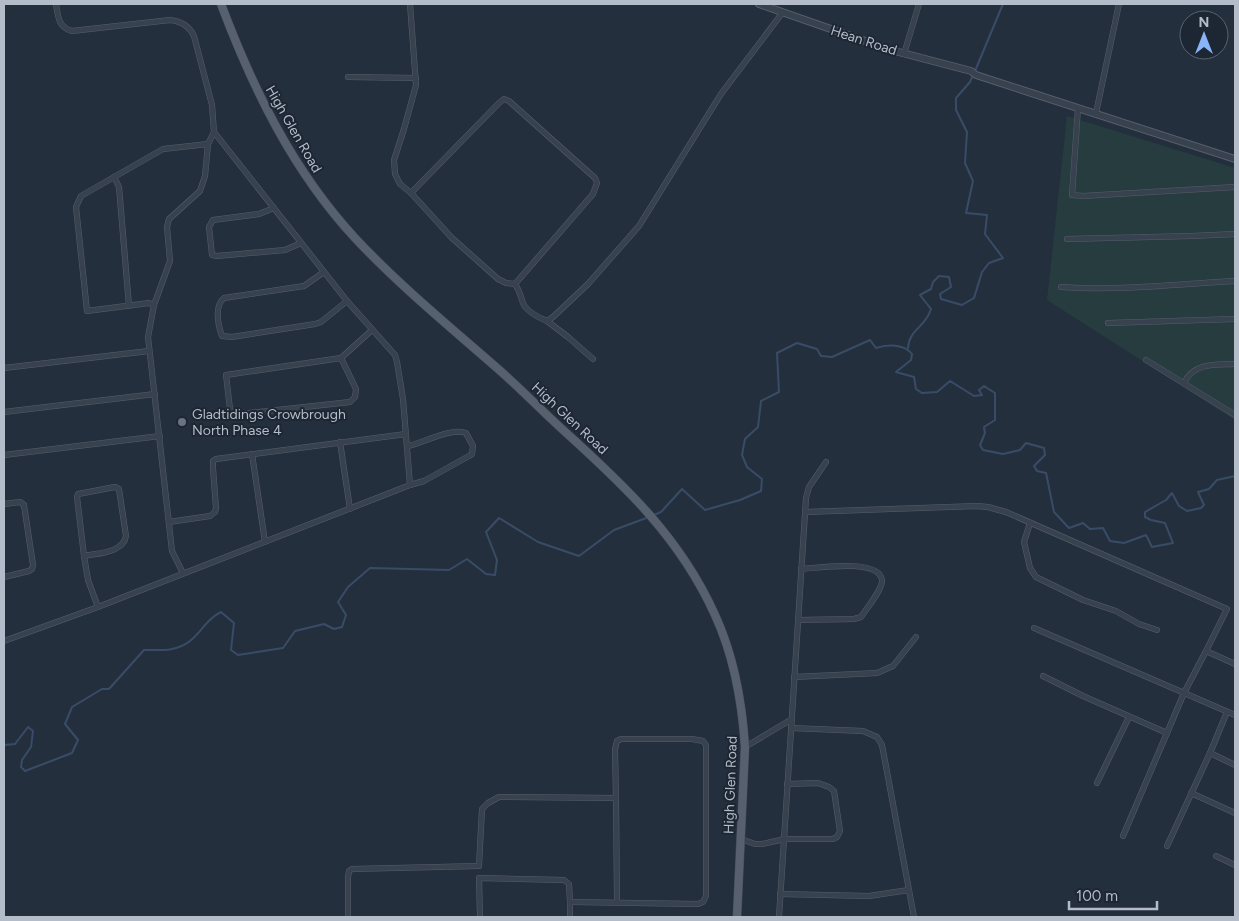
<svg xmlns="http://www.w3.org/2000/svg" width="1239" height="921" font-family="Figtree,sans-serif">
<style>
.green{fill:#263c3f}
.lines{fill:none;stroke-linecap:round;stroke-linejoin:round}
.stream{stroke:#394c67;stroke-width:2}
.minor-casing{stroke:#565f6c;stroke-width:6}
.tertiary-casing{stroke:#565f6c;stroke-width:8}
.primary-casing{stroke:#414a57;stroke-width:9}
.minor{stroke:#38414e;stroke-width:5}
.tertiary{stroke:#38414e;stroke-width:6}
.primary{stroke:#56606e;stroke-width:8}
.worship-dot{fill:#6b7280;stroke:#1d2633;stroke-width:2}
.labels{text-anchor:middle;stroke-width:4;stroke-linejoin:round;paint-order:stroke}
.street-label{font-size:14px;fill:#b4bcc9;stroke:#1d2633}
.poi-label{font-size:14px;fill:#b4bcc9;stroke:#1d2633;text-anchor:start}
</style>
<rect width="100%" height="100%" fill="#242f3e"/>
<!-- green -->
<path class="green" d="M1067,116L1235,168V420L1047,300Z"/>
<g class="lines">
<!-- stream -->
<g class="stream">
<path d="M975,71L1003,4"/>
<path d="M908,348C909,329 926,327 931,309L920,295L931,289L933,282L939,276L949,277L951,287L940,294L941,299L962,305L974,298L982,272L989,263L1003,258L985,234L987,215L966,213L973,181L965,163L967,132L956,110V98L970,82L973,75"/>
<path d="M654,515L661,512L682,489L705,510L740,500L761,491L762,479L747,467L742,455L745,439L758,427L761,401L779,392L777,353L797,343L817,349L821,356L832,357L870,340L876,348C888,344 904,344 912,354L911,360L896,372L914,377L916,389L922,393L937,392L950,381L974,396L982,395L979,390L984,386L995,393V420L984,427L985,433L980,445L983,450L1003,454L1020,450L1026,443L1044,448L1045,455L1034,466L1037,471L1046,473L1054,512L1069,528L1083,523L1090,529L1103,528L1110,541L1124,543L1146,535L1152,547L1173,543L1165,523L1151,520L1145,517V512L1166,500L1172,493L1179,506L1187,511L1201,508L1204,505L1198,492L1209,489L1217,480L1235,476"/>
<path d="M4,745L15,744L28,727L33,731L31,747L22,760L21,767L25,771L72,753L78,740L65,724L72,707L102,689H109L144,650C160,650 176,652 190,641C202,632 206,619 221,612L234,623L231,650L238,655L283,648L295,631L324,624L334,629L342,627L346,615L338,602L348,587L370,568L449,570L467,559L486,574L495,575L497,560L486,532L499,518L538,542L579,556L614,530L649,517"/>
<path d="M4,783V785"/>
</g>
<!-- minor casing -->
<g class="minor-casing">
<g id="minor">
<path d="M410,4L416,85L404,129L394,160L395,174L400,184L411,193L452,238L498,279L506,283L515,284C520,291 520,295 523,303C526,311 539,318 547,321L553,317L588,284L639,226L721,94L783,12"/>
<path d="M904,54L919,4"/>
<path d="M348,77L416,78"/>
<path d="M1078,108L1072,195L1083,196L1235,187"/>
<path d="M1096,113L1119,4"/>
<path d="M114,177L119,187L129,306"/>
<path d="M411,193L499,103L504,99L509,101L595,178L597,183L593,194L515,284"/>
<path d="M274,208L259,214L213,220L209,227L212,255L217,256L285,250L301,243"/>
<path d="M1067,239L1192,236L1235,234"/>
<path d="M324,272L304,286L224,298C214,306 218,325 222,336L232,337L315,324L321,322L347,301"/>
<path d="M1061,287C1119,291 1177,284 1235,281"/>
<path d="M154,305L149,303L87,311L76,207L81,196L163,149L208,144"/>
<path d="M547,321L568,337L593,359"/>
<path d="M1108,323L1235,319"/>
<path d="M341,358L356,389L355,397L350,402L241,414L232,413L230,409L226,375L341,358L372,330"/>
<path d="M1146,360L1235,415"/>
<path d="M4,368L149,351"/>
<path d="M1184,383C1194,362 1215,365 1235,364"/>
<path d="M4,412L155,394"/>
<path d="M340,442L350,509"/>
<path d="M408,446C423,443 452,427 466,433L473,446L472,454L469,456L424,481L410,485"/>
<path d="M252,454L265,542"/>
<path d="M4,455L160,436"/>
<path d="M115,487L119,489L126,536C123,553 98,553 84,556L77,497L78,494Z"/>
<path d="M4,504L20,502L24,505L33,565L32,569L29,571L4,577"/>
<path d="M805,512L977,506L988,507L1006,512L1227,609L1206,651"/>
<path d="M169,522L210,516L215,512L216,508L213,468V461L216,459L406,434"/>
<path d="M1030,523L1024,542L1030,568L1036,577L1083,600L1116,611L1139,624L1157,630"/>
<path d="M84,556L88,580L98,607"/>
<path d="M183,573L172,551L148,337L154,305L170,261L167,227L169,219L200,191L205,176L208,144L214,132"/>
<path d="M798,620L854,619L861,617C866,609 883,589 882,580C879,558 817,568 801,569"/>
<path d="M1034,628L1235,715"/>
<path d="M4,641L98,607L410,485L403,399L397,362L395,355L347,301L214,132L212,105L194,36C189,26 181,21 170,20L72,31C58,27 58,16 56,4"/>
<path d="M1043,676L1083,696L1167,733L1184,693L1206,651L1235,664"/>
<path d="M794,677L877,673L893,666L916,637"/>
<path d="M791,728L863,731L877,737L882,745L914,917"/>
<path d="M745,747L792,719"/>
<path d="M1210,753L1235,765"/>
<path d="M1097,783L1129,717"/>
<path d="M1191,793L1235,813"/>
<path d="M616,798L617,902"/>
<path d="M1123,836L1167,733"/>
<path d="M741,839L755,844H762L785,839H833L837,837L840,831L834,791L829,787L818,783L787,784"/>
<path d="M1167,846L1210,753L1227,712"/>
<path d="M1216,856L1235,865"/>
<path d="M780,894L869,896L909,890"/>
<path d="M348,917V877L349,871L352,869L479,866L482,809L488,803L499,797L616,798L615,749L617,741L621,739H692L703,741L706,745V896L703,902L698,904L570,902L569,884L564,880L479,878L480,917"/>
<path d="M570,917V902"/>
<path d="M779,917L806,498L809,487L826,462"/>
</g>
</g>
<!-- tertiary casing -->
<g class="tertiary-casing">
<path id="tertiary" d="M759,4L891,50L971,71L976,75L1235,159"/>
</g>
<!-- primary casing -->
<g class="primary-casing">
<path id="primary" d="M221,4C253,89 293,171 355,238C399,285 449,326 497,368C519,387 540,409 562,429C624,485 680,537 715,615C734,656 742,701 745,747L737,917"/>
</g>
<!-- minor -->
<use href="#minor" class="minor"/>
<!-- tertiary -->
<use href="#tertiary" class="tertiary"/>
<!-- primary -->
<use href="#primary" class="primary"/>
</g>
<!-- markers -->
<circle class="worship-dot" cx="182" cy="422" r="5"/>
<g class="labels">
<!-- street labels -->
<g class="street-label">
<text transform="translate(864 40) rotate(18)" y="5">Hean Road</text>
<text transform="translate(294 129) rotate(60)" y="5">High Glen Road</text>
<text transform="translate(570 418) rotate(43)" y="5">High Glen Road</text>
<text transform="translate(730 785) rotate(-88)" y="5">High Glen Road</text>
</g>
<!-- poi labels -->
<g class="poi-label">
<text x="192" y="419">Gladtidings Crowbrough<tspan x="192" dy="16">North Phase 4</tspan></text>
</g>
</g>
<!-- border -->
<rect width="1239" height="921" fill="none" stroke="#b4bcc9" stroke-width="10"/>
<!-- north arrow -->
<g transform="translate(1204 35)"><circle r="24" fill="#1d2633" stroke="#59626f"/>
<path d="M0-4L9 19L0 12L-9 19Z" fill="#8ab4f8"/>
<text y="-8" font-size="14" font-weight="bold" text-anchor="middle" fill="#b4bcc9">N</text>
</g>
<!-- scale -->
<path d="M1069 901v8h88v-8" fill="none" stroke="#b4bcc9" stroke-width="2.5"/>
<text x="1076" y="901" font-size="15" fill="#b4bcc9" stroke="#1d2633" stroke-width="4" paint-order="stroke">100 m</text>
</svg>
